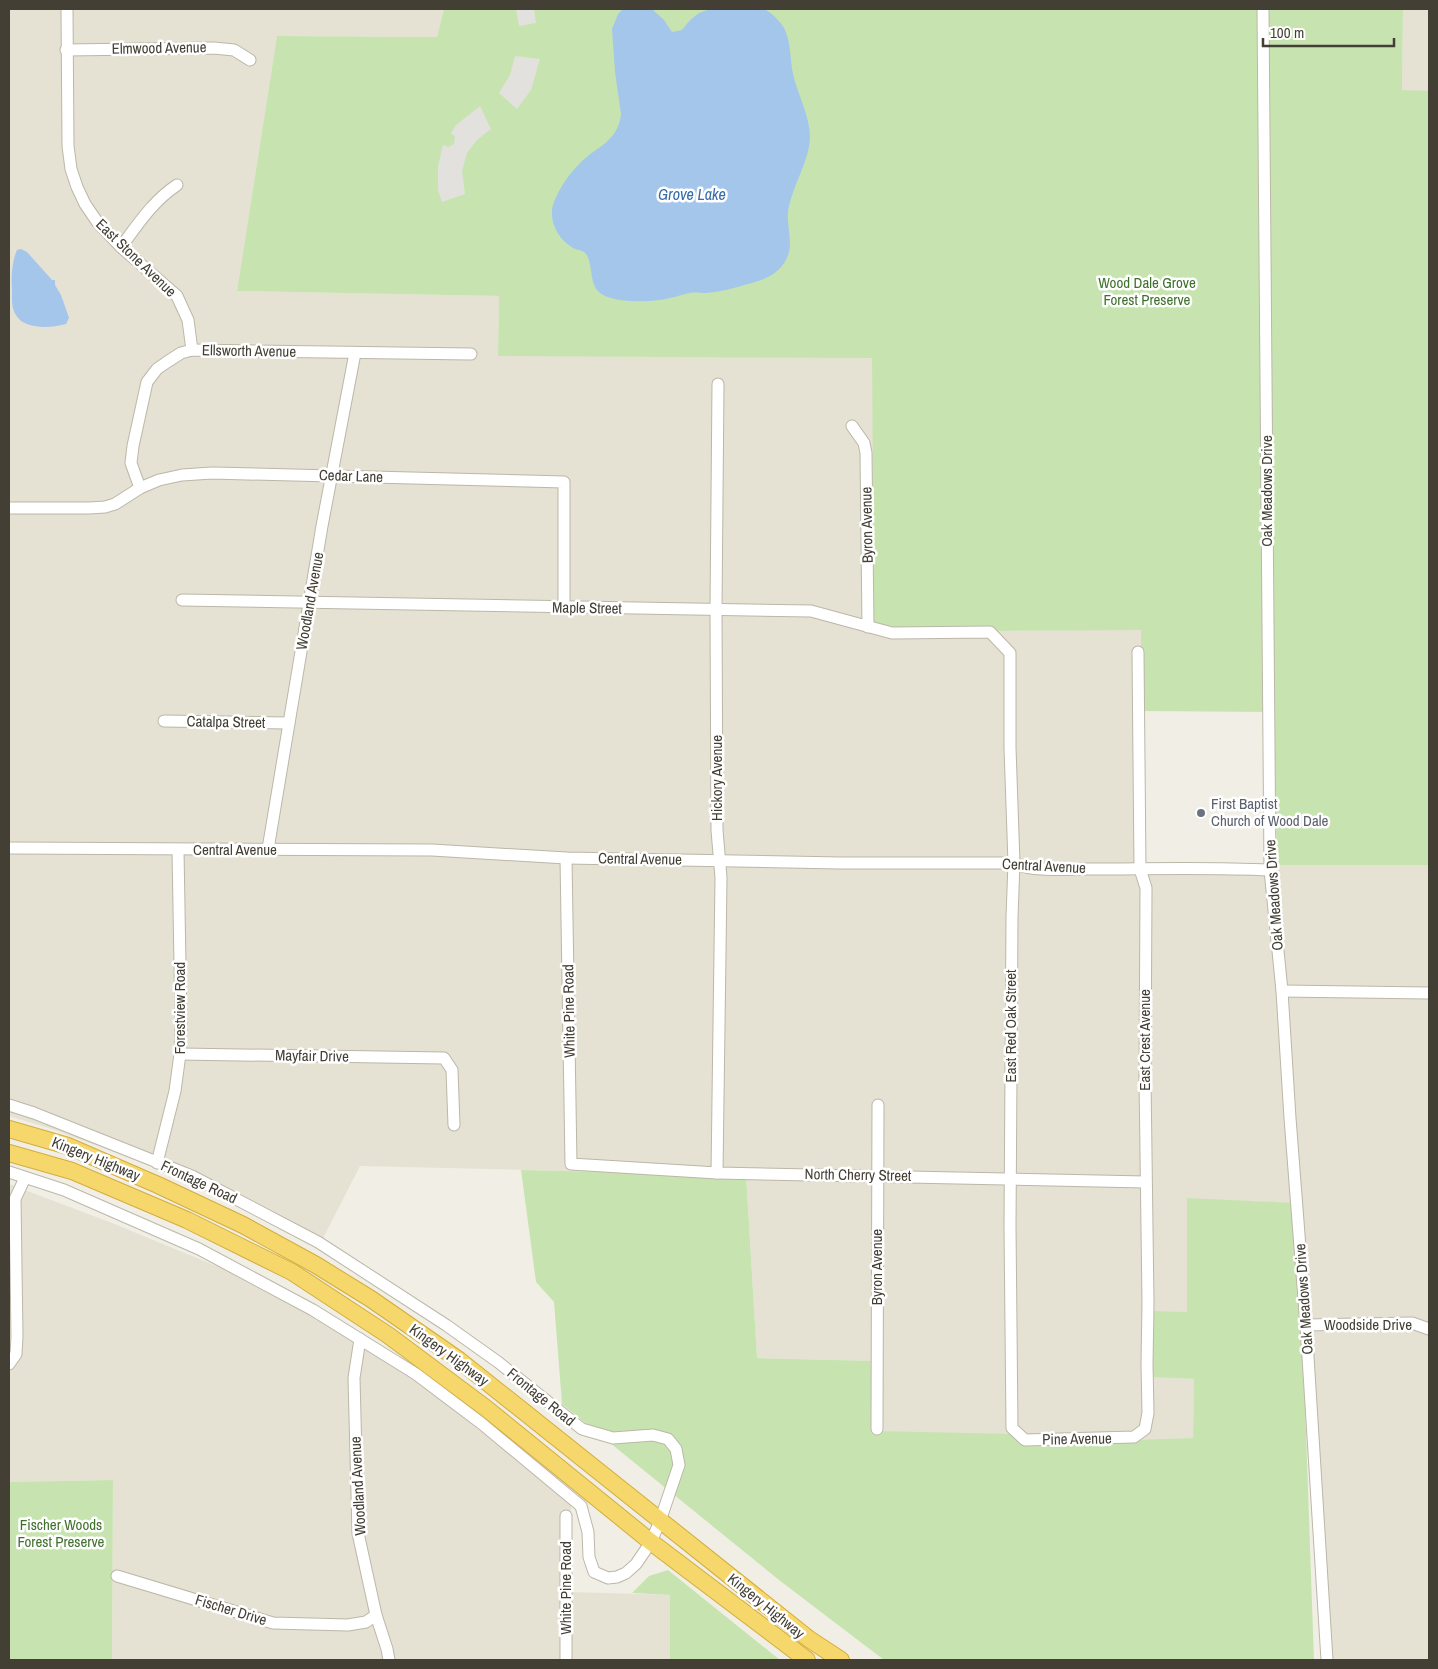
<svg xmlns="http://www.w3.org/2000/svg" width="1438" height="1669" font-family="'Archivo Narrow',sans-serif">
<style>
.residential{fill:#e5e1d3}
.green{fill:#c7e4b0}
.parking{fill:#e2e1dd}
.water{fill:#a4c6eb}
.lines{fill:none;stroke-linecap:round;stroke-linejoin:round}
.minor-casing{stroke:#bcb7a8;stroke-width:13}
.highway-casing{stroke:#d4ad3c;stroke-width:18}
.minor{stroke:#fff;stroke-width:11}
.highway{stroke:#f5d76c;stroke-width:16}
.worship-dot{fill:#6b7280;stroke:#fff;stroke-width:2}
.labels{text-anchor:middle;stroke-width:5;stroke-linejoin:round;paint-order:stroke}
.street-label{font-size:15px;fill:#433f35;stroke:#fff}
.park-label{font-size:15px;fill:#3f712c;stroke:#fff}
.worship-label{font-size:15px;fill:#5b616d;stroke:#fff;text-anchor:start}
.water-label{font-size:16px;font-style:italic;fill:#356ba9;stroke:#fff}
</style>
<rect width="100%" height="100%" fill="#f1efe5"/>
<!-- residential -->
<g class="residential">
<path d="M9,9H444L437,37L277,36L237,291L499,296L498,356L864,354L872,358L995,631L1141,629L1138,871L1269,873L1295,1203L1187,1199V1312L1150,1377L1194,1379L1193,1438L1025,1443L874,1431V1361L757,1358L746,1175L360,1166L318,1248L238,1206L156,1168L55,1130L9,1116Z"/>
<path d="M1403,9H1429V91H1402Z"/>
<path d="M1277,865H1429V1660H1331L1312,1332Z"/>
<path d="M9,1184L112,1223L250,1280L354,1340L426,1388L571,1503V1592L670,1595V1660H112L113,1480L9,1482Z"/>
</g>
<!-- green -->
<g class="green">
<path d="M444,9H1403L1402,90L1429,91V865H1277L1274,712L1141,711V630L995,631L897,628L885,627L874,622L872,358L498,356L499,296L237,291L277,36L437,37Z"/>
<path d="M521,1170L746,1175L757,1358L874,1361L875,1431L1015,1434L1025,1443L1193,1438L1194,1379L1150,1377V1311L1187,1312V1198L1295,1203L1305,1404L1314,1660H884L779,1580L562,1404L554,1302L536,1282Z"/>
<path d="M113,1480L112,1660H9V1482Z"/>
<path d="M668,1570L780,1660H670V1595L632,1593L649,1576Z"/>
</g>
<!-- parking -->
<g class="parking">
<path d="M516,9H534L536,23L519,26Z"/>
<path d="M515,56L540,59L531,90L517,109L499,93L510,75Z"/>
<path d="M480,106L491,129L477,140L467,153L462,171L465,194L442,202L438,190V166L443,145L448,147L454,144L455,137L451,133L456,125Z"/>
</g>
<!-- water -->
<g class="water">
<path d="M623,9H652L664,20L672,32L682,30C699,8 706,9 732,9C741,9 755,6 764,9C771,12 780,21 784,28C791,41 790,59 793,74C798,96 810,115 810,138C809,161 794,183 789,206C784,227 798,246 782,266C773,277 760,281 748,284C734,288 720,292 706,293C700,293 695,292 690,293C680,295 670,299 659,300C645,302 610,303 599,292C588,282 594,260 584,252C581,250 577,250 573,248C558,239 547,220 554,202C560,187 569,174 580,163C597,146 618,142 621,114L615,72L612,29L618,14Z"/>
<path d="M21,249L27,252L52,280H55V285L61,295L69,318L66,324C52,328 24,330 16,315C11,307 12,297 12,288C11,276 12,262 17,250Z"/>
</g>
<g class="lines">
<!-- minor casing -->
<g class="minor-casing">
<g id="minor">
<path d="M67,9L68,146L71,169L77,187L85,204L98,223L121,247L177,296L188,320L192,350"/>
<path d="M1263,9L1270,870L1282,991L1290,1118L1306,1325L1327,1660"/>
<path d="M66,50L214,48L234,50L250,60"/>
<path d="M121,247C138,224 153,201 177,185"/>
<path d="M852,426L864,443L866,453L868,627"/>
<path d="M140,488L131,463L133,446L147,382L157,369L167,362L181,353L192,350L471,354"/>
<path d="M9,508H89L105,507L115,504L140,488L159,480L182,475L212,473L564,482V608"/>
<path d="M182,600L811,611L892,633L990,632L1010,653V748L1014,863L1012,917L1010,1226L1012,1428L1025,1440L1134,1437L1145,1429L1148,1413L1147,1364L1148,1303L1145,1079L1146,888L1140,869L1138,652"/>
<path d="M164,721L289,723"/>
<path d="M9,848L432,850L566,858L840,863H1014C1031,872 1066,869 1086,869C1147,869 1209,867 1270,870"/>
<path d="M268,849L322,526L355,353"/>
<path d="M566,858L571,1164L717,1173L1145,1182"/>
<path d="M1282,991L1429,993"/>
<path d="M180,1054L444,1058L452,1070L454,1125"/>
<path d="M9,1105L34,1113L192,1176L318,1242L446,1325L498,1362L582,1429L613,1438L653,1435L668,1439L676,1449L679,1465L660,1521L651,1542L636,1564L626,1573L617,1577L608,1578L594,1572L589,1557L588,1532L581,1506L481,1423L416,1374L313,1310L199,1249L64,1190L9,1172"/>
<path d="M157,1163L175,1091L180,1054L181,1023L178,850"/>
<path d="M717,1173L721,878L717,830L716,610L718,384"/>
<path d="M1306,1325L1412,1323L1429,1329"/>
<path d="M360,1339L354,1378L358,1533L376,1615L387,1649L389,1660"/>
<path d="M9,1364L16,1354L17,1336L15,1199L25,1178"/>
<path d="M877,1429L878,1105"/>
<path d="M117,1576L273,1623L348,1625L366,1622L376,1615"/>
<path d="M566,1660V1516"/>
</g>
</g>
<!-- highway casing -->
<g class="highway-casing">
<g id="highway">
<path d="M9,1129L68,1146L158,1185L243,1225L316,1265L371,1299L459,1360L809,1639L841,1660"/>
<path d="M9,1153L72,1171L187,1220L292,1272L388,1335L487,1409L651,1542L807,1660"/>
</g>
</g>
<!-- minor -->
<use href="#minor" class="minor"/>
<!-- highway -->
<use href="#highway" class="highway"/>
</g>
<!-- markers -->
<circle class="worship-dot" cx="1201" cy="813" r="5"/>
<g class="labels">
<!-- street labels -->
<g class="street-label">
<text transform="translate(159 48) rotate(-1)" y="5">Elmwood Avenue</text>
<text transform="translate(136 258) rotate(44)" y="5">East Stone Avenue</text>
<text transform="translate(249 351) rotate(1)" y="5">Ellsworth Avenue</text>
<text transform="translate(351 476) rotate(2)" y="5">Cedar Lane</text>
<text transform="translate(1267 491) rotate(-90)" y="5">Oak Meadows Drive</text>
<text transform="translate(867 525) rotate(-91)" y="5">Byron Avenue</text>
<text transform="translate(310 601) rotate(-80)" y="5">Woodland Avenue</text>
<text transform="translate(587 608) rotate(1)" y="5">Maple Street</text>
<text transform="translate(226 722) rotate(1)" y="5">Catalpa Street</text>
<text transform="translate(717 778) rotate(-90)" y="5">Hickory Avenue</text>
<text x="235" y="855">Central Avenue</text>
<text transform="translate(640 859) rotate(1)" y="5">Central Avenue</text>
<text transform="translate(1044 866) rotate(3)" y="5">Central Avenue</text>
<text transform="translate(1274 895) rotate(-94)" y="5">Oak Meadows Drive</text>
<text transform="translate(180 1008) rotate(-90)" y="5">Forestview Road</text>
<text transform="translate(569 1011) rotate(-91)" y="5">White Pine Road</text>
<text transform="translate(1011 1026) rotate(-90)" y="5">East Red Oak Street</text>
<text transform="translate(1145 1040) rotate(-90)" y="5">East Crest Avenue</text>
<text transform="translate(312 1056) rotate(1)" y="5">Mayfair Drive</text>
<text transform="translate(96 1159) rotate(22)" y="5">Kingery Highway</text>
<text transform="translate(858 1175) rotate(1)" y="5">North Cherry Street</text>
<text transform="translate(199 1182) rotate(25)" y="5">Frontage Road</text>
<text transform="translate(877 1267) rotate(-90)" y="5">Byron Avenue</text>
<text transform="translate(1304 1299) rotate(-94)" y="5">Oak Meadows Drive</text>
<text x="1368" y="1330">Woodside Drive</text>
<text transform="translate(449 1355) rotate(36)" y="5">Kingery Highway</text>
<text transform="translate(541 1397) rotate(39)" y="5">Frontage Road</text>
<text transform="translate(1077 1439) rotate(-1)" y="5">Pine Avenue</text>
<text transform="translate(358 1486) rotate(-93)" y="5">Woodland Avenue</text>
<text transform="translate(566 1588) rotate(-90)" y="5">White Pine Road</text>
<text transform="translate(766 1606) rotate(39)" y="5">Kingery Highway</text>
<text transform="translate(231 1610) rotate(17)" y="5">Fischer Drive</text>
</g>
<!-- park labels -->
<g class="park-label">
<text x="1147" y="288">Wood Dale Grove<tspan x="1147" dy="17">Forest Preserve</tspan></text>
<text x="61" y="1530">Fischer Woods<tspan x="61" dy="17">Forest Preserve</tspan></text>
</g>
<!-- worship labels -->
<g class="worship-label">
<text x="1211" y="809">First Baptist<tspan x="1211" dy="17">Church of Wood Dale</tspan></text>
</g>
<!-- water labels -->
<g class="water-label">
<text x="692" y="200">Grove Lake</text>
</g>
</g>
<!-- border -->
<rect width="1438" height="1669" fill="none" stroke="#433f35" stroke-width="20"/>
<!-- scale -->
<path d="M1263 38v8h131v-8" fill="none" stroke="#433f35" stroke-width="2.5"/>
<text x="1270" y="38" font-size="15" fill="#433f35" stroke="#ffffff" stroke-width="4" paint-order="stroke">100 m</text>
</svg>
